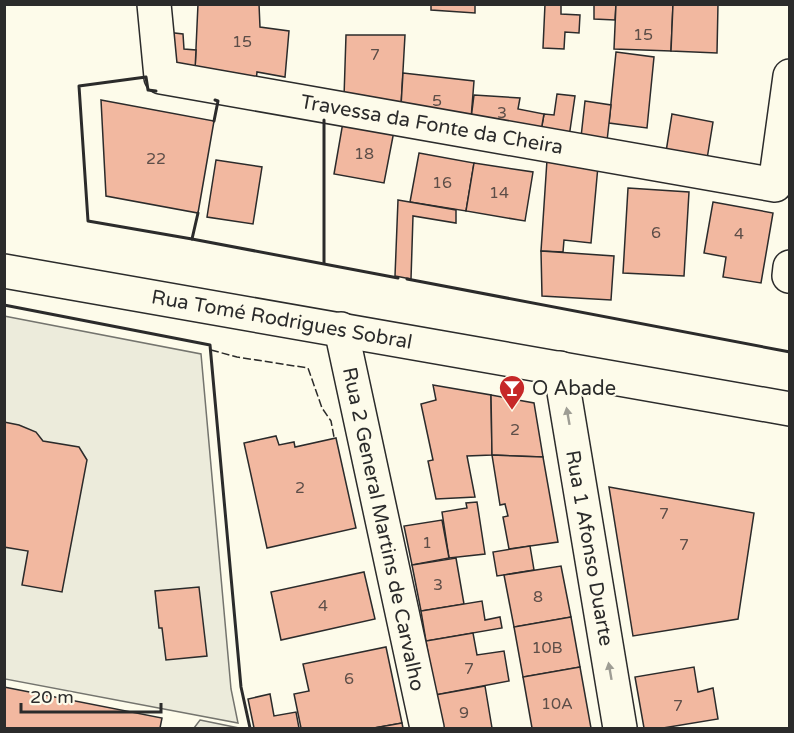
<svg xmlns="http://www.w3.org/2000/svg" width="794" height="733" font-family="'Varela Round',sans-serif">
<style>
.green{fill:#ecebdb;stroke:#74746e;stroke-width:1.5}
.building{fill:#f2b8a0;stroke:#2b2b2b;stroke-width:1.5}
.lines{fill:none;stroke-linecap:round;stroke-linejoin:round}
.street-casing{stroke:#2b2b2b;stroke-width:36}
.secondary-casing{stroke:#2b2b2b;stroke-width:36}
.street{stroke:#fdfbea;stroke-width:33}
.secondary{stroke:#fdfbea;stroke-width:33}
.fence{stroke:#2b2b2b;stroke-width:1.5;stroke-dasharray:8 3;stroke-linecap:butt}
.wall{stroke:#2b2b2b;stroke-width:3}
.oneway{fill:#9e9d94}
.labels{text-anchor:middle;stroke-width:4.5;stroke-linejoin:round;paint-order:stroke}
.number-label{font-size:16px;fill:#5d4e48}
.street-label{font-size:20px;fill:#2b2b2b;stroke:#fdfbea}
.poi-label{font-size:20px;fill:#2b2b2b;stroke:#fdfbea;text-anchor:start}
</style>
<rect width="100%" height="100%" fill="#fdfbea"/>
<!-- green -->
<g class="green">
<path d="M4,316L201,354L231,689L238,723L5,679Z"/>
<path d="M200,720L239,728H194Z"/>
</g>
<!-- building -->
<g class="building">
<path d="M198,4H259L260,27L289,31L285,77L257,72L256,82L195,70Z"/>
<path d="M431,4H475V13L431,10Z"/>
<path d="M545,4H561V14L580,15L579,33L565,32L564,49L543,48Z"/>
<path d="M594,4H616L615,20L594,19Z"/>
<path d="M616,4H673L671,51L614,49Z"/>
<path d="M673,4H718L717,53L671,51Z"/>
<path d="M166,32L183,34L184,49L196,50L195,70L177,66Z"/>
<path d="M346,35H405L401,106L344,97Z"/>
<path d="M616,52L654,57L647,128L609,123Z"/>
<path d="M403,73L474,81L471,119L401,106Z"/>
<path d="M557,94L575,96L569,137L541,131L544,114L554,115Z"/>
<path d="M474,95L520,98L518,109L544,114L541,131L471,119Z"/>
<path d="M101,100L214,121L198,213L106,196Z"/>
<path d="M585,101L611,105L607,141L581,137Z"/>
<path d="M672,114L713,122L707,159L666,152Z"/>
<path d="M343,122L394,131L384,183L334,174Z"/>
<path d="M419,153L474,163L466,211L410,202Z"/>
<path d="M216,160L262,167L253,224L207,217Z"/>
<path d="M547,160L598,166L591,243L564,240L563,252L541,251Z"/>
<path d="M474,163L533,172L525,221L466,211Z"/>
<path d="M628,188L689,192L684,276L623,273Z"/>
<path d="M398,200L456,210V223L413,216L411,279L395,276Z"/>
<path d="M713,202L773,213L761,283L723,277L726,257L704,253Z"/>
<path d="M541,251L614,256L611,300L542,296Z"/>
<path d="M433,385L491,395L492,455L467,456L475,497L436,499L428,461L433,460L421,404L436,400Z"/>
<path d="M491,395L534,403L543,457L492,455Z"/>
<path d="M4,422L19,425L36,432L43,441L79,447L87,460L62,592L22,585L28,551L4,547Z"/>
<path d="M276,436L279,445L294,442L295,447L336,438L356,528L267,548L244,443Z"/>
<path d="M492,455L543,457L558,542L509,549L503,517L508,516L505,504L500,505Z"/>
<path d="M609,487L754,513L738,619L633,636Z"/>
<path d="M477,502L485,554L449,558L442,512L467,508L466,503Z"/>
<path d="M442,520L449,558L412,565L404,526Z"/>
<path d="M530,546L534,570L497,576L493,552Z"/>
<path d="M456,558L464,604L421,611L412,565Z"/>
<path d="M561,566L571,617L514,627L504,575Z"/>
<path d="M364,572L375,619L281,640L271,592Z"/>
<path d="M199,587L207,656L166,660L162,628H159L155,591Z"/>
<path d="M482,601L485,620L500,617L502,628L426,641L421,611Z"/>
<path d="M571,617L580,667L523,677L514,627Z"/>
<path d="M473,633L477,655L504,651L509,681L435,695L426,641Z"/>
<path d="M386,647L402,723L374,728H301L294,694L309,691L303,664Z"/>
<path d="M580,667L591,728H532L523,677Z"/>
<path d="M694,667L698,692L713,688L718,719L663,728H644L635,677Z"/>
<path d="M485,686L492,728H441L435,695Z"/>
<path d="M4,687L162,718L160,728H4Z"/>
<path d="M270,694L274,716L296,712L299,728H254L248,699Z"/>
<path d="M402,723L403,728H374Z"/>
</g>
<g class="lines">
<!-- street casing -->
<g class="street-casing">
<g id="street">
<path d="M154,4L161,77L775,185L790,76"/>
<path d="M789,276L790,267"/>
<path d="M341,329L427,728"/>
<path d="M560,368L620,728"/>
</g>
</g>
<!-- secondary casing -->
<g class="secondary-casing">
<path id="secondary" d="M4,271L790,409"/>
</g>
<!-- street -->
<use href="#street" class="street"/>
<!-- secondary -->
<use href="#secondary" class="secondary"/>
<!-- fence -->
<path class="fence" d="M211,350L237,357L308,368L322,408L331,421L334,437"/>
<!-- wall -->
<g class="wall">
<path d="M156,91L148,90L146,77L79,86L88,221L192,239L198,213"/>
<path d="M214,121L218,101L215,100"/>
<path d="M192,239L398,278"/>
<path d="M324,263V120"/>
<path d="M407,279L790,352"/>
<path d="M4,305L210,345L241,687L250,728"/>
</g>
</g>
<!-- one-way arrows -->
<defs><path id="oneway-solid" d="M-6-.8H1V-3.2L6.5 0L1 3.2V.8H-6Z" transform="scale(1.5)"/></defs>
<g class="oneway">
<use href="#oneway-solid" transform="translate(568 416) rotate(-100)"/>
<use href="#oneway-solid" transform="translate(610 671) rotate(-100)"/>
</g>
<!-- icons -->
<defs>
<g id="bar-pin" transform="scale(1.35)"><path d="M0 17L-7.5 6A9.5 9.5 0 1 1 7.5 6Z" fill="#c62828" stroke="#fdfbea"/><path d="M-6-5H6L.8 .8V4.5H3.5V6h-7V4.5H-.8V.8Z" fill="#fff"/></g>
</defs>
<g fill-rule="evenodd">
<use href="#bar-pin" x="512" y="388"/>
</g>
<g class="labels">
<!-- number labels -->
<g class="number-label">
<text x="643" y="40">15</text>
<text x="242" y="47">15</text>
<text x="375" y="60">7</text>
<text x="437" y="106">5</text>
<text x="502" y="118">3</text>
<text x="364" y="159">18</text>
<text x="156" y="164">22</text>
<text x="442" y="188">16</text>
<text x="499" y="198">14</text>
<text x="656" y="238">6</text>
<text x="739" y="239">4</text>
<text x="515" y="435">2</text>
<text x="300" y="493">2</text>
<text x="664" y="519">7</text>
<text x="427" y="548">1</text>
<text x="684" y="550">7</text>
<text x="438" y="590">3</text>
<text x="538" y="602">8</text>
<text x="323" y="611">4</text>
<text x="547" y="653">10B</text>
<text x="469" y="674">7</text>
<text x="349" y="684">6</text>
<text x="557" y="709">10A</text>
<text x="678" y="711">7</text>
<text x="464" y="718">9</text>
</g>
<!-- street labels -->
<g class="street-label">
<text transform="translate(432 124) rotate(10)" y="7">Travessa da Fonte da Cheira</text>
<text transform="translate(282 319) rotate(10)" y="7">Rua Tomé Rodrigues Sobral</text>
<text transform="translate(384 529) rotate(78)" y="7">Rua 2 General Martins de Carvalho</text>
<text transform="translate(590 548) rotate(80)" y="7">Rua 1 Afonso Duarte</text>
</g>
<!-- poi labels -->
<g class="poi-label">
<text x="532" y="395">O Abade</text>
</g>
</g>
<!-- border -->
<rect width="794" height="733" fill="none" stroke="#2b2b2b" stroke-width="12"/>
<!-- scale -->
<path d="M21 703v9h140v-9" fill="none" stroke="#2b2b2b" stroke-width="3"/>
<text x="30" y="703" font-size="18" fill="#2b2b2b" stroke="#fdfbea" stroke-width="4.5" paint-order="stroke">20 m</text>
</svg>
